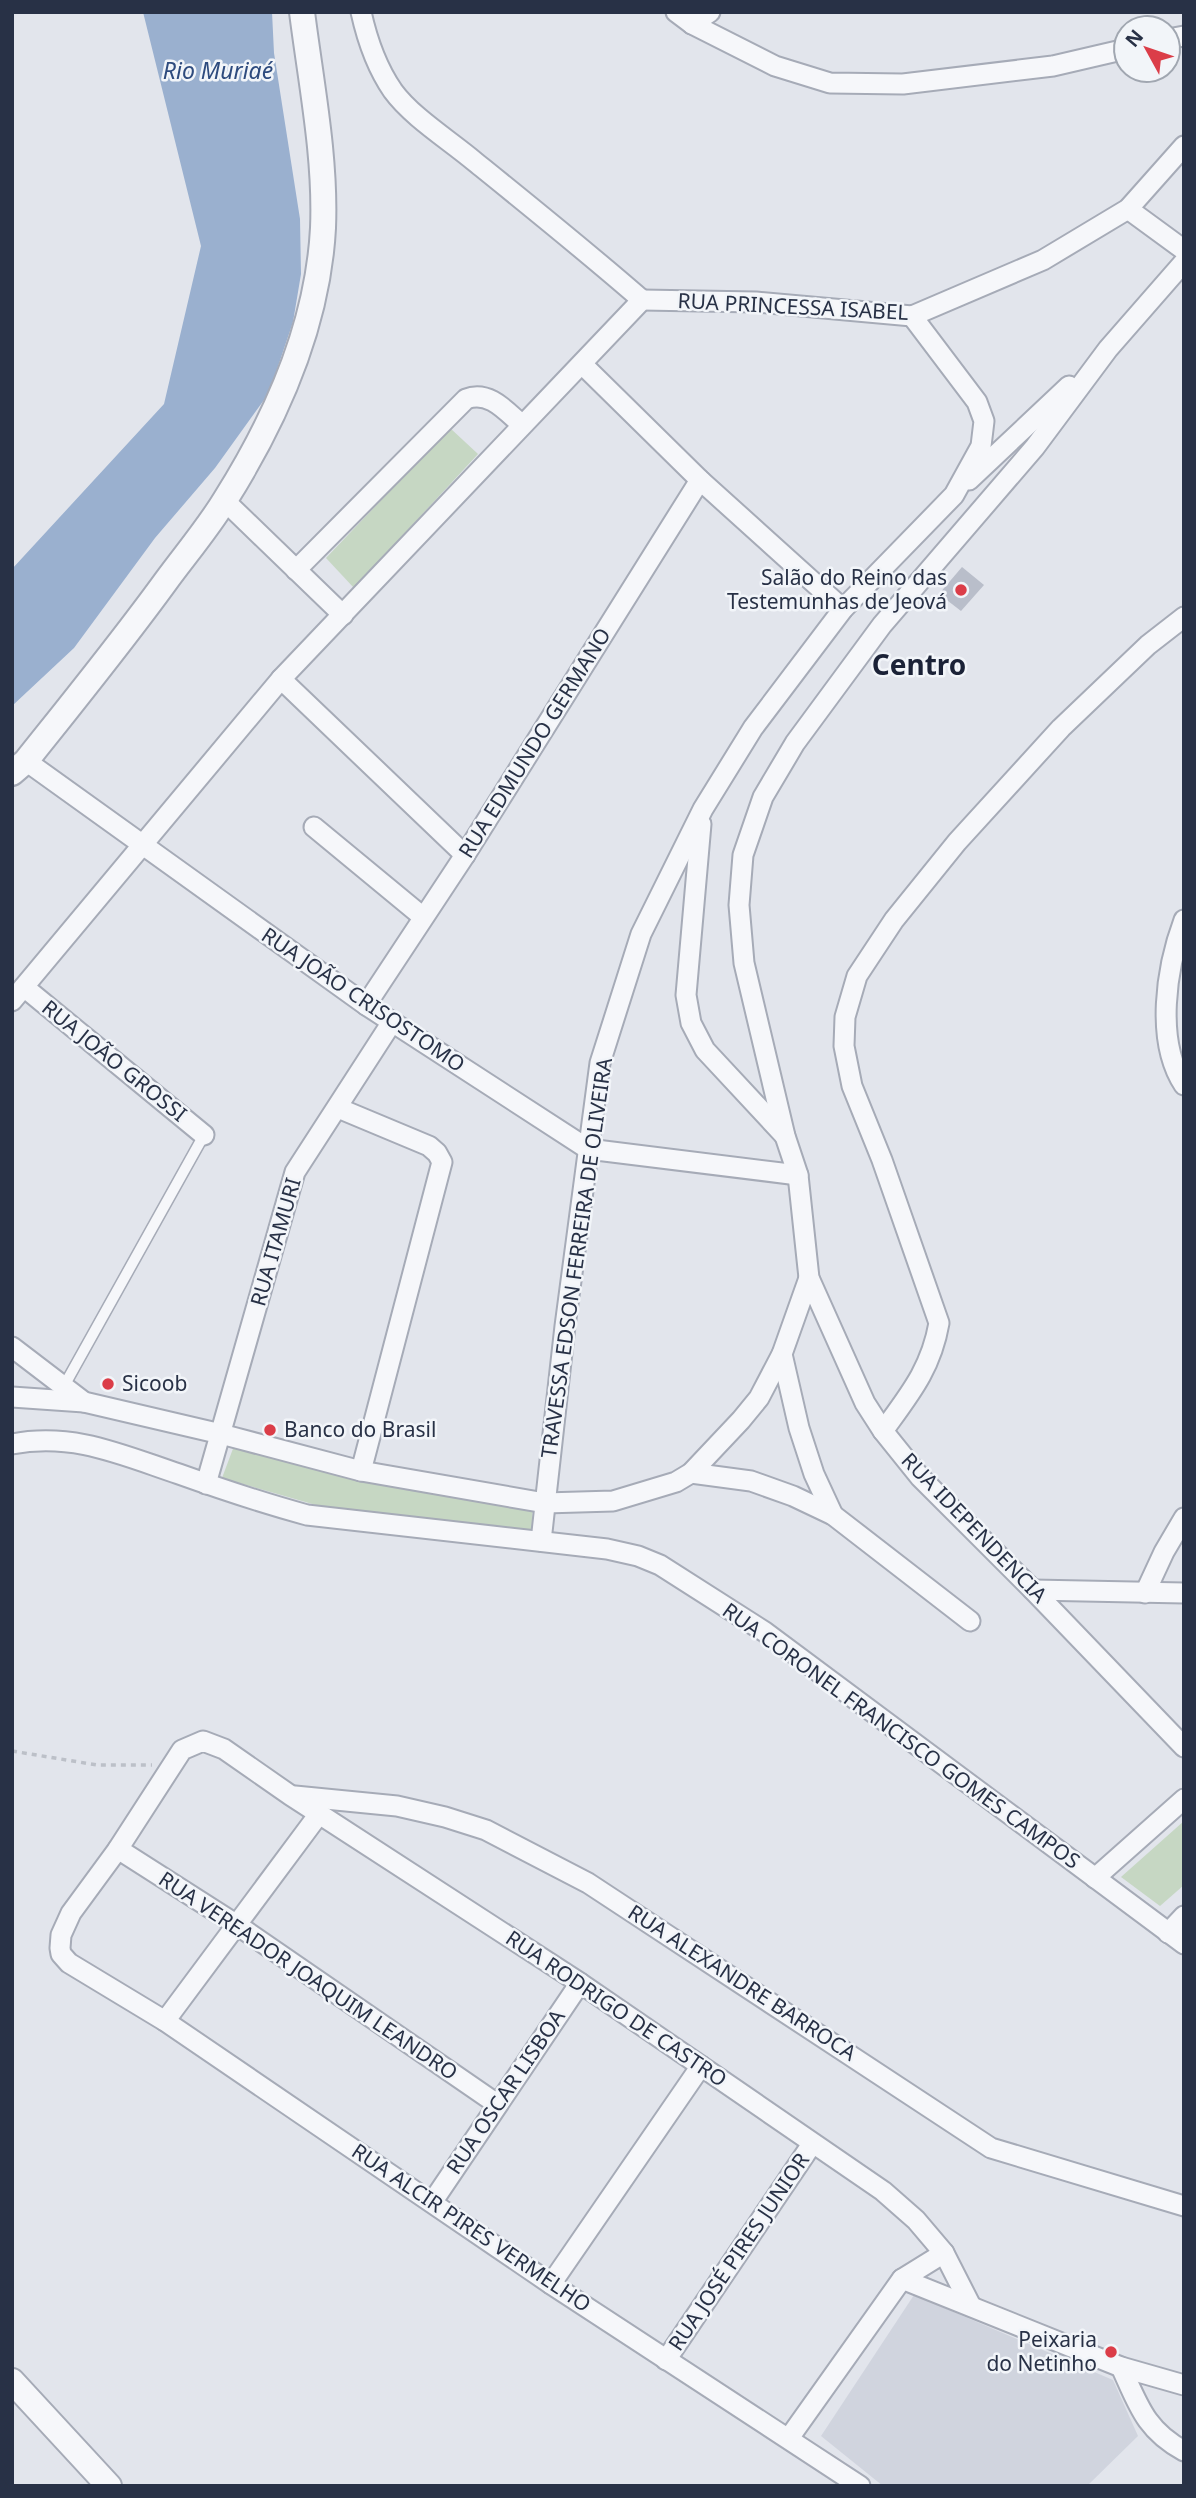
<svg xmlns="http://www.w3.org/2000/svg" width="1196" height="2498" font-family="'Noto Sans',sans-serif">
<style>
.built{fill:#d0d4de}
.green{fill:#c6d7c3}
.water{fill:#9ab0cf}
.building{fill:#b9beca}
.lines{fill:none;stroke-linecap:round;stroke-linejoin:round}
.service-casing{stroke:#a6abb7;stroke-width:13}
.minor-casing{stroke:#a6abb7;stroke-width:23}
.tertiary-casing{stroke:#a6abb7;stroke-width:28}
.path{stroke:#bcc0c8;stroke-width:3.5;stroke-dasharray:5 5;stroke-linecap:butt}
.service{stroke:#f6f7fa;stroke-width:10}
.minor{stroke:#f6f7fa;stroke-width:19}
.tertiary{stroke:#f6f7fa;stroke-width:24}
.poi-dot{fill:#db3d48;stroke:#f2f5f9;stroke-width:2.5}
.labels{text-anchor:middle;stroke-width:5;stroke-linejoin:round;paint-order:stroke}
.street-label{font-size:21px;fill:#283146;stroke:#f2f5f9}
.poi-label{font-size:21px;fill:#283146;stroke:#f2f5f9;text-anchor:end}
.water-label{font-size:23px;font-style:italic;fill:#2e4b7e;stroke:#f2f5f9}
.district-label{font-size:28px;font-weight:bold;fill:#1b2237;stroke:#f2f5f9}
</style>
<rect width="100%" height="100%" fill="#e2e5ec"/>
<!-- built -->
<path class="built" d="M914,2295L1113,2380L1138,2436L1087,2486H883L821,2436Z"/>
<!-- green -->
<g class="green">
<path d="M450,428L478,454L354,588L326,558Z"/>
<path d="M234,1446L533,1506L531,1535L316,1505L222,1478Z"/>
<path d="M1184,1821V1885L1160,1906L1121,1877Z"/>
</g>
<!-- water -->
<path class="water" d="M143,12H272L274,53L300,219L301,274L293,322L269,393L215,468L155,538L74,648L12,706V569L164,404L201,246Z"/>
<!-- building -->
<path class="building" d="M962,567L984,585L961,611L939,594Z"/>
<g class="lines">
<!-- service casing -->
<g class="service-casing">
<path id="service" d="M64,1386L204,1135"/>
</g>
<!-- minor casing -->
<g class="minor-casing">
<g id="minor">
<path d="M361,12C367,39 377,68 393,91C412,117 449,140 474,161C531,207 587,252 642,300"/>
<path d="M676,12L692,24L775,66L830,83L903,84L1053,66L1126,49"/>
<path d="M692,24L710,12"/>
<path d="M1168,39L1184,36"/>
<path d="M1128,209L1184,250"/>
<path d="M1184,262L1108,349L1035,447L882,625L795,743L763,797L743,855L739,905L744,963L785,1136L798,1175L809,1278L865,1403L883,1431L920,1477L1033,1590L1184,1747"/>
<path d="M642,300L756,302L912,316L1043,260L1128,209L1184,146"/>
<path d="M582,364L700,480L843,609"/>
<path d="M969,480L1069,386"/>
<path d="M225,501L343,615"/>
<path d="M296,570L466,399C489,390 506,411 522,425"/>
<path d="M281,679L465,855"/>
<path d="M26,761L366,1005L588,1149L798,1175"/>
<path d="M701,824L686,995L691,1023L705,1050L785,1136"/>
<path d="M314,827L423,917"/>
<path d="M1184,920C1166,968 1155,1041 1184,1085"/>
<path d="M24,987L204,1135"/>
<path d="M12,1001L281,679L642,300"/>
<path d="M366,1005L465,855L700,480"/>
<path d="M338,1108L429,1146L437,1153L442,1162L361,1471"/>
<path d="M12,1347L84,1402L221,1434L361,1471L545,1503L613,1501L676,1482L691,1473L741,1420L759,1398L782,1354L809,1278"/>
<path d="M782,1354L799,1428L814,1474L833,1515"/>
<path d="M12,1397L84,1402"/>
<path d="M883,1431C909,1395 931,1369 939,1323L882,1160L852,1086L844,1046L845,1017L857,976L894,920L957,842L1061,728L1148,645L1184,617"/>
<path d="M12,1444C73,1432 122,1455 179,1474C221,1489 263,1503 307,1515L607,1549L638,1556L660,1565L765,1632L1184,1944"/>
<path d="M691,1473L751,1481L793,1496L833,1515L970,1621"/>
<path d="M206,1484L295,1172L392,1022"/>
<path d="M541,1541L565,1326L600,1063L641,934L703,809L753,728L843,609L954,495L981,446L984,421L977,402L912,316"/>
<path d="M1033,1590L1184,1593"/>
<path d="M1145,1593L1164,1552L1184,1518"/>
<path d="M295,1796L397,1806L445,1817L486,1830L588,1883L991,2148L1184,2206"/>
<path d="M118,1849L237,1925L497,2104"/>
<path d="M1095,1878L1184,1799"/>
<path d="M1168,1933L1184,1916"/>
<path d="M165,2021L319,1814"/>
<path d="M433,2201L580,1983"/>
<path d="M902,2279L1121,2367L1184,2385"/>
<path d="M551,2284L701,2066"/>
<path d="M666,2360L812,2144"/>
<path d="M1121,2367C1138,2404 1145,2430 1184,2451"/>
<path d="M789,2438L902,2279L944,2253"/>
<path d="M860,2486L551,2284L165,2021L69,1963L61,1954L60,1948L61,1935L71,1913L118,1849L182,1750L203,1741L224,1749L290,1795L580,1983L883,2191L916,2220L944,2253L971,2306"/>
</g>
</g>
<!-- tertiary casing -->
<g class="tertiary-casing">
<g id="tertiary">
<path d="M12,773L26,761C73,702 121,643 166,581C185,555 208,528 225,500C276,419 318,325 323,228C326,157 311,83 302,12"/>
<path d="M12,2381L109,2486"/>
</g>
</g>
<!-- path -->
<path class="path" d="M12,1751L97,1765H152"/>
<!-- service -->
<use href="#service" class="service"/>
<!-- minor -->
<use href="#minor" class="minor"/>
<!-- tertiary -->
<use href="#tertiary" class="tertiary"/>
</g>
<!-- markers -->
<g class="poi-dot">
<circle cx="961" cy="590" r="7"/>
<circle cx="108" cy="1384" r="7"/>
<circle cx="270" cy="1430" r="7"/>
<circle cx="1111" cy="2352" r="7"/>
</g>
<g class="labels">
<!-- street labels -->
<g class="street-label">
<text transform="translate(793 307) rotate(3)" y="7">RUA PRINCESSA ISABEL</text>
<text transform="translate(535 743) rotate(-58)" y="7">RUA EDMUNDO GERMANO</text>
<text transform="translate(363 1000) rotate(34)" y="7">RUA JOÃO CRISOSTOMO</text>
<text transform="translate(114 1061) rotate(39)" y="7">RUA JOÃO GROSSI</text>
<text transform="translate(276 1242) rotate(-74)" y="7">RUA ITAMURI</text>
<text transform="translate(577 1258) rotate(-82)" y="7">TRAVESSA EDSON FERREIRA DE OLIVEIRA</text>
<text transform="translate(974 1528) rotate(46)" y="7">RUA IDEPENDENCIA</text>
<text transform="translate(901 1736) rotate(36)" y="7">RUA CORONEL FRANCISCO GOMES CAMPOS</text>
<text transform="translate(308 1976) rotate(34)" y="7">RUA VEREADOR JOAQUIM LEANDRO</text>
<text transform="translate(742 1983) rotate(33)" y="7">RUA ALEXANDRE BARROCA</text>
<text transform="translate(616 2009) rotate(34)" y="7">RUA RODRIGO DE CASTRO</text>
<text transform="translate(506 2092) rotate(-56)" y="7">RUA OSCAR LISBOA</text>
<text transform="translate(471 2228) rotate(34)" y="7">RUA ALCIR PIRES VERMELHO</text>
<text transform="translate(739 2252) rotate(-56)" y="7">RUA JOSÉ PIRES JUNIOR</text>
</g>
<!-- poi labels -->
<g class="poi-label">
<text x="947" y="585">Salão do Reino das<tspan x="947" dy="24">Testemunhas de Jeová</tspan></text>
<text x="122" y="1391" text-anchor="start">Sicoob</text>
<text x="284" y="1437" text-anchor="start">Banco do Brasil</text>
<text x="1097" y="2347">Peixaria<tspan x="1097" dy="24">do Netinho</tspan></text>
</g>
<!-- water labels -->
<g class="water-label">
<text x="218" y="79">Rio Muriaé</text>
</g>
<!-- district labels -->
<g class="district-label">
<text x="919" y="675">Centro</text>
</g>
</g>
<!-- border -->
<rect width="1196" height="2498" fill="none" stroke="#283146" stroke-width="28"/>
<!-- north arrow -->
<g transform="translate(1147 49) rotate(310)"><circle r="33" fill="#f2f5f9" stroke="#a1a7b1" stroke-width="2"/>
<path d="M0-5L12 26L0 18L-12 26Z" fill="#db3d48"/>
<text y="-10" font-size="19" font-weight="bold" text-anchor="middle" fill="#283146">N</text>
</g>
</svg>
